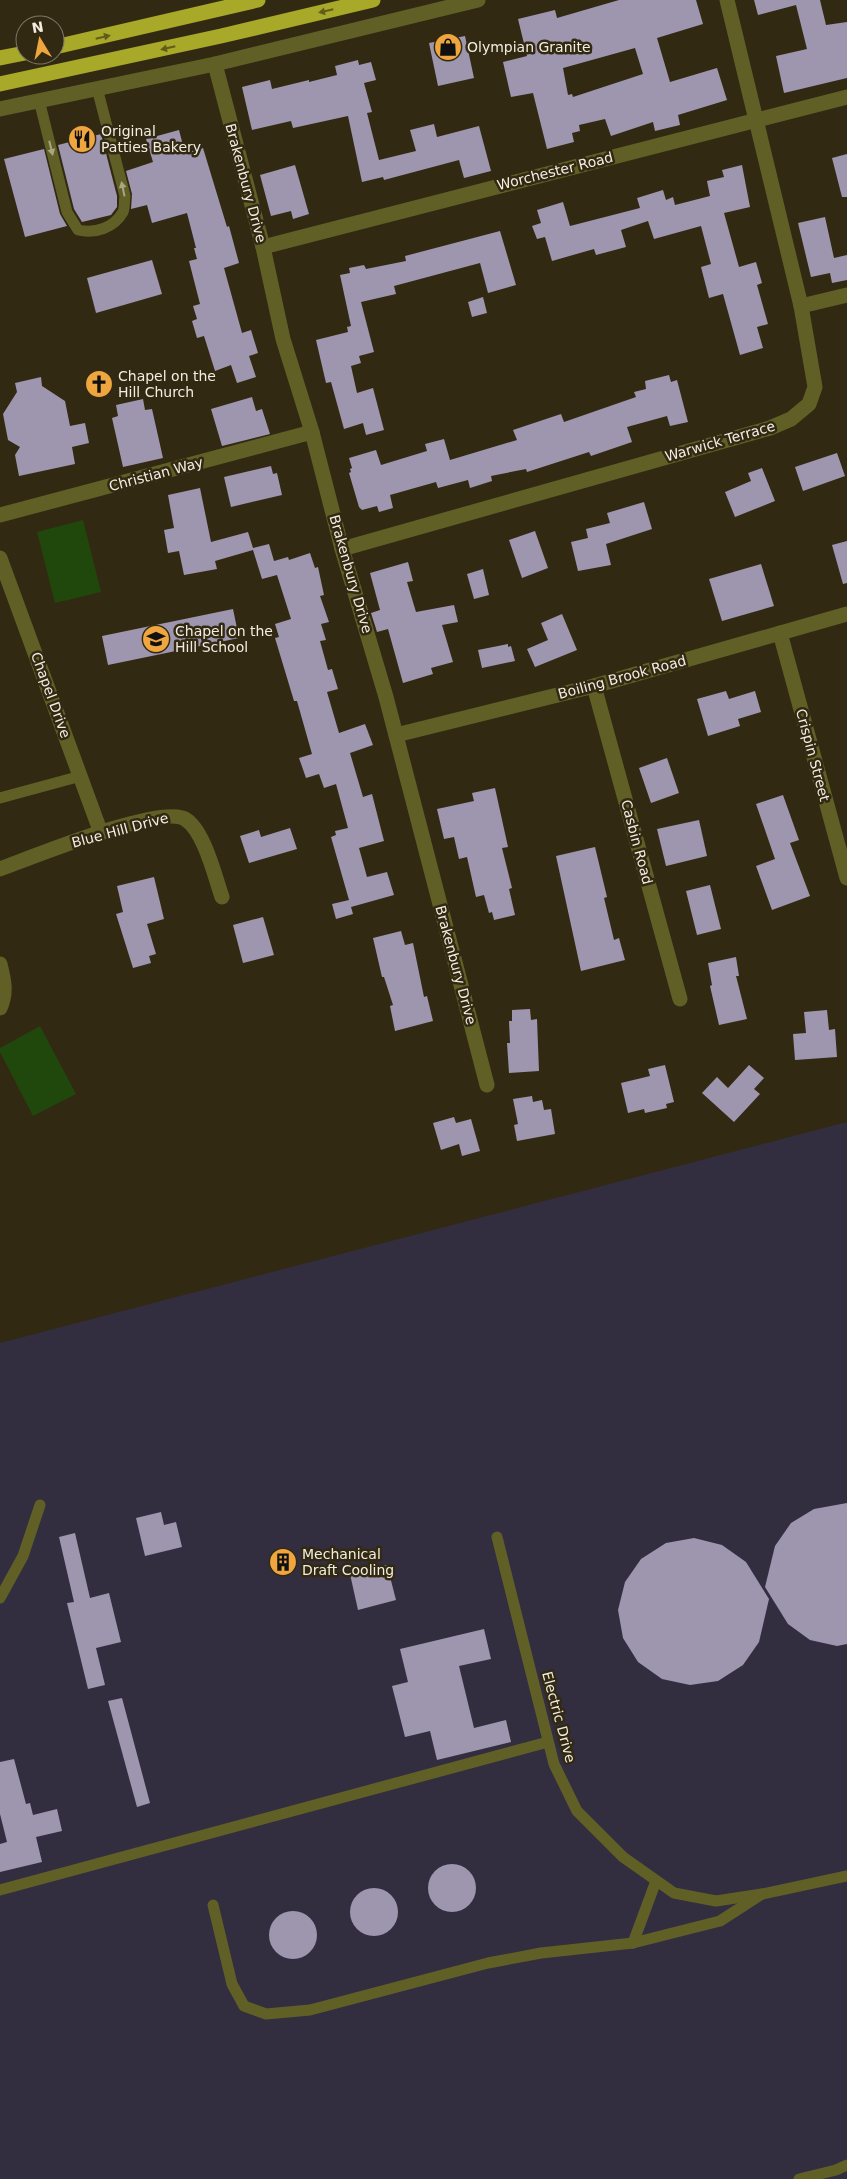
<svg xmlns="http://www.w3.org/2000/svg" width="847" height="2179" font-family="'DejaVu Sans',sans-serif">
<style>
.industrial{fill:#332e3f}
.green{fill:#20470c}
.building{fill:#9e96af;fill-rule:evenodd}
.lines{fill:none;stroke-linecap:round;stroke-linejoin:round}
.lane{stroke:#606026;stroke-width:11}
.street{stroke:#606026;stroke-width:15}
.highway{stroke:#a8a829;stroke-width:15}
.oneway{fill:#615c1c}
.oneway2{fill:#aaa683}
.labels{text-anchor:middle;stroke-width:5;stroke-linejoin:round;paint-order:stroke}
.poi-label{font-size:14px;fill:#f3ede0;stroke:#322913;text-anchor:start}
.street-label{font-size:14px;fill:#f3ede0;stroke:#322913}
</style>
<rect width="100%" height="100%" fill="#322913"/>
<!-- industrial -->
<path class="industrial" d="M847,1122V2179H0V1343Z"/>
<!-- green -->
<g class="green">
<path d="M83,520L101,592L55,603L37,532Z"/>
<path d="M40,1026L76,1094L33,1116L0,1052V1048Z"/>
</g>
<!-- building -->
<g class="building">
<path d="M619,0H696L703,24L657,38L670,82L717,68L727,100L678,115L680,125L655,131L653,122L611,136L605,119L579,125L580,131L572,133L574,142L547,149L533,93L511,97L503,62L527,56L518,19L555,10L557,18ZM635,48L643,74L573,97L572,94L568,95L563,68Z"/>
<path d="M754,0H820L826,25L847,22V78L784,93L776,56L807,49L796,5L758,15Z"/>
<path d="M465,36L474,78L438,86L429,43Z"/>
<path d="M358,60L359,65L371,62L376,80L364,83L372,112L367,113L379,160L416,151L410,130L434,124L437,137L479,126L491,171L464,178L459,160L384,180L383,177L362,182L348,116L293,128L291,121L252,130L242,87L270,80L272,89L309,80V82L337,75L335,66Z"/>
<path d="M179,130L185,153L203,148L227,227L229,226L239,263L224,268L242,333L251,330L258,353L249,356L256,377L237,383L231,365L215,371L204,336L197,338L192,321L197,319L193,306L200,304L189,261L197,259L194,248H196L187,213L152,223L147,205L131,209L132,194L126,171L153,162L146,139Z"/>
<path d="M101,134L117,196V207L111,215L82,222L74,209L58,145Z"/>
<path d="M44,149L60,214L67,226L25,237L4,159Z"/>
<path d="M847,154V197H842L832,158Z"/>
<path d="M295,165L309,214L293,219L291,211L271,216L260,175Z"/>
<path d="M742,165L750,207L724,213L739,267L756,262L762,283L757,285L768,324L757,327L763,348L740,355L723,294L709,298L701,267L711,264L701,226L654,239L648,221L621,230L626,247L596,255L594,249L552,261L545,237L537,239L532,226L541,223L537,210L563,202L570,226L640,208L637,198L663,190L666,200L673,197L675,205L710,196L707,181L724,177L722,170Z"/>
<path d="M825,217L834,258L847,255V280L832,283L830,273L811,277L798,223Z"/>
<path d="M500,231L516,285L488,293L480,263L394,286L396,294L361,302L374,352L359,356L361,363L351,366L357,393L373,388L384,430L366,435L363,423L344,429L331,382L326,383L316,340L348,332L347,327L351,326L340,275L350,273L349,268L364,265L366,269L406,261L405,256Z"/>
<path d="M152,260L162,294L96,313L87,278Z"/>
<path d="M483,297L487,313L472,317L468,302Z"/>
<path d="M669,375L671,382L677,380L688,422L670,426L667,416L627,427L632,442L591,456L589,452L527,472L526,469L491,476L492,481L470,488L468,480L438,488L436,482L390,495L393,508L379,512L377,506L362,510L359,507L349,473L351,472L350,469L352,468L349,458L376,450L381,465L427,451L425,444L444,439L450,460L517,440L513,430L561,414L564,422L636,397L634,392L646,389L645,381Z"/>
<path d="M41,377L42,386L65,401L70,426L85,423L89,443L72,447L75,464L19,476L15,455L20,447L8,440L3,414L17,392L15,383Z"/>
<path d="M252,397L256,411L262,409L270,434L222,446L211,409Z"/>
<path d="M143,399L145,410L152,409L163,458L123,467L112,418L118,416L116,405Z"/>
<path d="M837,453L845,476L803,491L795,467Z"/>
<path d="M271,466L273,474L277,473L282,495L231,507L224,477Z"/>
<path d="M762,468L775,501L735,517L725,492L751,481L748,473Z"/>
<path d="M200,488L211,542L248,532L253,548L269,544L274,561L288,557L289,560L310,553L315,568L318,567L324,595L320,596L329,622L321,624L326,640L320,641L328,670L332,669L338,689L327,692L339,733L365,724L373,745L350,753L363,797L372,794L384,841L359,848L367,877L387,872L394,895L351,907L353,914L336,919L332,904L349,900L331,837L336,835L335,831L348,828L336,784L324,788L319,774L306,778L299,758L312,754L297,701H294L275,638L279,637L275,624L291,619L277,575L262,579L253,550L215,561L217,569L184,575L179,551L168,553L164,530L174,528L168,495Z"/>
<path d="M644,502L652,529L606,544L611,565L578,571L571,542L588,538L586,529L610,523L607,513Z"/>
<path d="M535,531L548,568L522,578L509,540Z"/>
<path d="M847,541V583L843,584L832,545Z"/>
<path d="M408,562L413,581L407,582L416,612L454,605L458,622L442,625L453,662L431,668L433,674L403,683L388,629L377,632L371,613L380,610L370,573Z"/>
<path d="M761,564L774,606L722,621L709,579Z"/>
<path d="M483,569L489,595L474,599L467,574Z"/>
<path d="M233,609L239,638L108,665L102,636Z"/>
<path d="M562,614L577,650L535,667L527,649L548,640L541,623Z"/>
<path d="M508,644V647L511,646L515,661L482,668L478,650Z"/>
<path d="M726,691L729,699L755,691L761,712L738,719L740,726L708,736L697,699Z"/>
<path d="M667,758L679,793L651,803L639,768Z"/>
<path d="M495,788L508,847L502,848L512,888L509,889L515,915L494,920L492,912L489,913L484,895L476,897L467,857L459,859L454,837L444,839L437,809L474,801L472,793Z"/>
<path d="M783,795L799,840L790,843L810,896L772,910L756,866L775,859L756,804Z"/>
<path d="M699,820L707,856L666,866L657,829Z"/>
<path d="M290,828L297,849L249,863L240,836L259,830L261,837Z"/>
<path d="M595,847L607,897L604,898L614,940L619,938L625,960L581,971L556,856Z"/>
<path d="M154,877L164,919L147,924L156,954L149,956L151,963L133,968L116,914L123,912L117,886Z"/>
<path d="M710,885L721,929L697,935L686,891Z"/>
<path d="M263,917L274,955L243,963L233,925Z"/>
<path d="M401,931L405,945L413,943L424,997L427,996L433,1021L395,1031L390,1006L393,1005L384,977H382L373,938Z"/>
<path d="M736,957L739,976H736L747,1019L719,1025L710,986L712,985L708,963Z"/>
<path d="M530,1009L531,1020L537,1019L539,1071L509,1073L507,1043H510L509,1021H512V1010Z"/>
<path d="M827,1010L829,1030L835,1029L837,1057L795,1060L793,1034L806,1033L804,1012Z"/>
<path d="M665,1065L674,1102L666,1104L667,1108L645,1113L644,1109L628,1113L621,1083L650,1076L648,1069Z"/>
<path d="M749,1065L764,1078L754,1089L760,1094L734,1122L702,1093L717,1077L728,1088Z"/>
<path d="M532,1096L533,1102L542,1100L544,1110L551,1109L555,1134L517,1141L514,1125L518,1124L513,1099Z"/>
<path d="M454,1117L456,1123L471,1119L480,1151L462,1156L459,1144L441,1150L433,1123Z"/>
<path d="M847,1503V1644L837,1646L810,1640L788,1624L765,1587L775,1546L791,1523L814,1509Z"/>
<path d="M161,1512L164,1525L176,1522L182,1547L145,1556L136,1518Z"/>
<path d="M75,1533L90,1598L109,1593L121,1642L96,1648L105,1685L88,1689L67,1603L74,1602L59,1537Z"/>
<path d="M694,1538L722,1545L746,1562L769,1599L759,1642L743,1665L718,1681L690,1685L662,1679L638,1662L623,1638L618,1610L625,1582L641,1559L666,1543Z"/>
<path d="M387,1565L396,1600L358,1610L350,1574Z"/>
<path d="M484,1629L491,1659L459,1666L474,1728L506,1720L511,1742L437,1760L430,1731L405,1737L392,1686L408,1682L400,1649Z"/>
<path d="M122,1698L150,1803L137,1807L108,1701Z"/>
<path d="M14,1759L26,1804L30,1803L33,1815L57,1809L62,1831L36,1837L42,1862L0,1872V1844L7,1842L0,1814V1762Z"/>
<circle cx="452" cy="1888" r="24"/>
<circle cx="374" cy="1912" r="24"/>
<circle cx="293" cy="1935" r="24"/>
</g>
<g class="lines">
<!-- lane -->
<g class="lane">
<path d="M39,100L67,212L78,230C95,234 114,228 123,212C125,208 124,201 125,196L97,88"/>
<path d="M0,798L81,776"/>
<path d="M497,1537L554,1764L577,1811L623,1857L674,1893L716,1901L762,1894L847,1876"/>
<path d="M0,1598L23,1556L40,1505"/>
<path d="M0,1890L548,1742"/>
<path d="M213,1905L232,1984L244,2006L266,2014L310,2010L488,1963L541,1953L633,1943L720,1921L762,1894"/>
<path d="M633,1943L656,1881"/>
<path d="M799,2179L836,2170L847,2165"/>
</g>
<!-- street -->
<g class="street">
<path d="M215,64L263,247L283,339L312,432L342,549L386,697L487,1085"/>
<path d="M0,109L215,64L478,0"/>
<path d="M263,247L847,97"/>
<path d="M801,306L847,295"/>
<path d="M0,515L312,432"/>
<path d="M342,549L770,428L791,419L809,404L815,387L801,306L727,0"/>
<path d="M0,558L101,833"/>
<path d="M780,633L847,878"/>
<path d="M594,686L680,999"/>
<path d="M396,735L594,686L847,614"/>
<path d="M0,869C30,858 162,804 185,819C204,830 215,877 222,897"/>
<path d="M0,964C4,980 7,993 0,1008"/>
</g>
<!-- highway -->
<g class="highway">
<path d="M55,47L258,0"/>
<path d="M0,58L25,53"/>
<path d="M0,84L221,36L373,0"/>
</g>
</g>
<!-- one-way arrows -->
<defs><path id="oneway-solid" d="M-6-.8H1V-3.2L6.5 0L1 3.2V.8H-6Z" transform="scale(1.25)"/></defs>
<g class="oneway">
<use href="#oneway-solid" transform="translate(326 11) rotate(167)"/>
<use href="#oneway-solid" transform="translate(103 37) rotate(-13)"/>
<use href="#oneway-solid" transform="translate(168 48) rotate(167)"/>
</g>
<g class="oneway2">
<use href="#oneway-solid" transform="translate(51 148) rotate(76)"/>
<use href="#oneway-solid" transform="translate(123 189) rotate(-102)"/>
</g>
<!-- icons -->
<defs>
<g id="shop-disc" transform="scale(1.4375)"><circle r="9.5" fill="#f0a63e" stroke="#322913"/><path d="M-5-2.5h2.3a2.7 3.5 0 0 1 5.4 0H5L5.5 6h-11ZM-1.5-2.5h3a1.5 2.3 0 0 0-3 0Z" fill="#111"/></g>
<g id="restaurant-disc" transform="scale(1.4375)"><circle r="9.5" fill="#f0a63e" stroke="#322913"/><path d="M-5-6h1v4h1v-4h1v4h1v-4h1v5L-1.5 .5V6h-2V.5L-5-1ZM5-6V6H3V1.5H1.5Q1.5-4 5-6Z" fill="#111"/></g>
<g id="church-disc" transform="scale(1.4375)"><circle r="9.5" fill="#f0a63e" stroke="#322913"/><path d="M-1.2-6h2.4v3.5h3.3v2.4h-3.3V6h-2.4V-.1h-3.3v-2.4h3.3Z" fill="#111"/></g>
<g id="school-disc" transform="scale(1.4375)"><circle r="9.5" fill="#f0a63e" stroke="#322913"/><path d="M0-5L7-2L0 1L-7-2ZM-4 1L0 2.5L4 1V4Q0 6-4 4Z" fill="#111"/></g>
<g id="building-disc" transform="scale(1.4375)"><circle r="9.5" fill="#f0a63e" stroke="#322913"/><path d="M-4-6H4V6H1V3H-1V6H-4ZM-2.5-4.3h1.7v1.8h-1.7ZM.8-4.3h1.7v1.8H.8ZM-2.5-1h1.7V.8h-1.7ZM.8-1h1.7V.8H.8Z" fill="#111"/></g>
</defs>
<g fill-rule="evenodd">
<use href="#shop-disc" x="448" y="47"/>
<use href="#restaurant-disc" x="82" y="139"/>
<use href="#church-disc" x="99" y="384"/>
<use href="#school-disc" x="156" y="639"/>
<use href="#building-disc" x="283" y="1562"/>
</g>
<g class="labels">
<!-- poi labels -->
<g class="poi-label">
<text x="467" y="52">Olympian Granite</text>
<text x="101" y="136">Original<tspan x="101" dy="16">Patties Bakery</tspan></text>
<text x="118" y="381">Chapel on the<tspan x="118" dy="16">Hill Church</tspan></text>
<text x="175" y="636">Chapel on the<tspan x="175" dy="16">Hill School</tspan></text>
<text x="302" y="1559">Mechanical<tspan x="302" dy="16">Draft Cooling</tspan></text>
</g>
<!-- street labels -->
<g class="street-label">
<text transform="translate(555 171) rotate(-14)" y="5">Worchester Road</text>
<text transform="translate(246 183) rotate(75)" y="5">Brakenbury Drive</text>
<text transform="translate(720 441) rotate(-16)" y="5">Warwick Terrace</text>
<text transform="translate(156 474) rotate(-15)" y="5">Christian Way</text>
<text transform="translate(351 574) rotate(74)" y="5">Brakenbury Drive</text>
<text transform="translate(622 677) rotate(-15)" y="5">Boiling Brook Road</text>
<text transform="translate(51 695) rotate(70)" y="5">Chapel Drive</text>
<text transform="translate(813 755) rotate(75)" y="5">Crispin Street</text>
<text transform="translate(120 830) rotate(-15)" y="5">Blue Hill Drive</text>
<text transform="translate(637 842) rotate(75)" y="5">Casbin Road</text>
<text transform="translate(456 965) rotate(75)" y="5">Brakenbury Drive</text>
<text transform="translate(559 1717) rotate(75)" y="5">Electric Drive</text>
</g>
</g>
<!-- north arrow -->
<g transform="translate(40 40) rotate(350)"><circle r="24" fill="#322913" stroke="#7f7765"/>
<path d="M0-4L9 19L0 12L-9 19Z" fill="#f0a63e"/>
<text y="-8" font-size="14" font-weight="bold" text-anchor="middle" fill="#f3ede0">N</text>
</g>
</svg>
